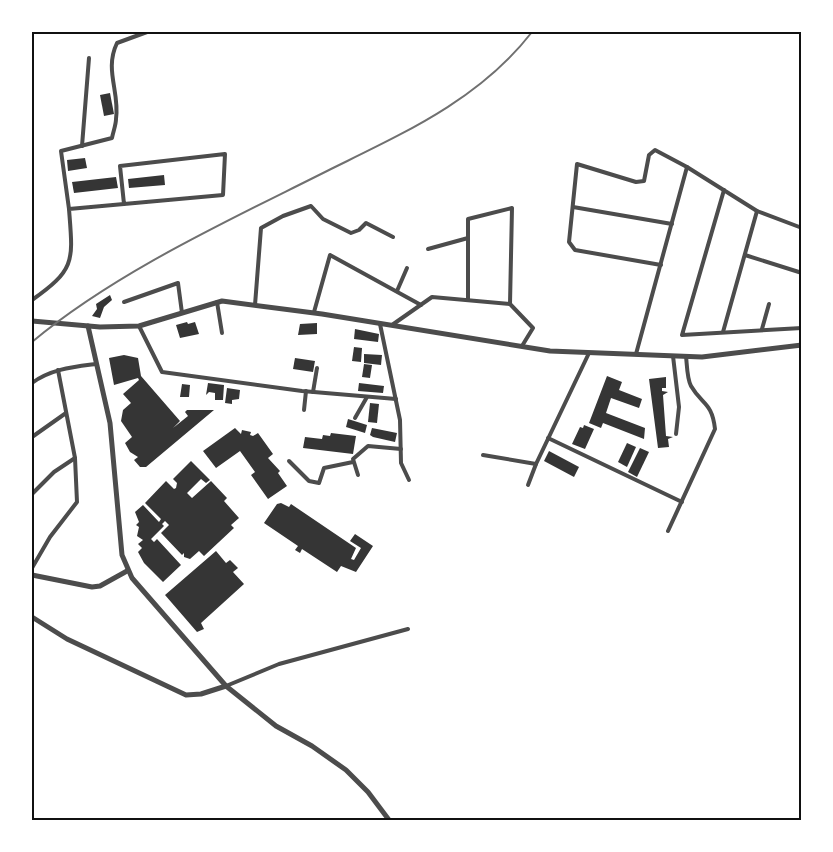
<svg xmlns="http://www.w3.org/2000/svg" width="833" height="852" font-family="Overpass,sans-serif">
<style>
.building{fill:#353535}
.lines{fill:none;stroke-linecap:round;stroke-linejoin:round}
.minor{stroke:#4c4c4c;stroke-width:4}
.tertiary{stroke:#4c4c4c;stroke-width:5}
.rail{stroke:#707070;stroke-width:2}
.neatline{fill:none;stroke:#111;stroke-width:2}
</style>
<rect width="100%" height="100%" fill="#fff"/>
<!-- building -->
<g class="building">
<path d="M110,93L114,114L104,116L100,95Z"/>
<path d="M85,158L87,168L68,171L67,160Z"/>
<path d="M164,175L165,185L129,188L128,179Z"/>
<path d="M116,177L118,188L74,193L72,182Z"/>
<path d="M110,295L112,300L104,307L100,318L92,316L97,309L96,304Z"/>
<path d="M187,322L188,324L195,322L199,334L180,338L176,325Z"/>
<path d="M317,323V334L298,335L300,324Z"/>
<path d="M355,329L379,334L378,342L354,339Z"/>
<path d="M354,347L362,348L361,362L352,361Z"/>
<path d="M364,354L382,355L381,365L364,363Z"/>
<path d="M124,355L138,358L141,376L180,421L173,428L188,416L185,412L187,410H214L146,467H140L134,460L138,457L130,452L125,443L132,437L121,421L123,410L131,403L123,394L139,380L138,378L114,385L109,358Z"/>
<path d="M295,358L315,361L313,372L293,369Z"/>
<path d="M364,364L372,365L370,378L362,377Z"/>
<path d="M607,376L622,382L619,390L642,399L639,408L611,398L606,413L645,428L644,439L603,423L601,428L589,423Z"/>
<path d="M666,377V388H662V391L668,392L663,395L666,436L673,437L668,439L669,447L658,448L649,379Z"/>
<path d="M208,383L224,385L223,400H215V393L209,392L206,395Z"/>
<path d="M359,383L384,386L383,393L358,391Z"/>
<path d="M182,384L190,385L189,397H180Z"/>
<path d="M227,388L240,390L239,399L232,400V404L225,403Z"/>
<path d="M370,403L379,404L377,423L368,422Z"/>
<path d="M348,419L367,425L365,433L346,427Z"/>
<path d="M584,425L594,429L585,449L572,444L580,427L583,428Z"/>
<path d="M235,428L241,434L242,430L251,432L250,435L253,436L258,433L273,454L268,458L280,471L278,473L287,486L268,499L251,475L255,472L240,451L216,468L203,451Z"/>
<path d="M372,428L397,433L395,442L373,437L370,435Z"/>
<path d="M331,433L356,436L353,454L303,448L305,437L322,439L323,435L330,436Z"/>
<path d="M627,443L636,447L627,467L618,462Z"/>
<path d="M640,448L649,452L637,477L628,472Z"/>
<path d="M549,451L579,467L574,477L544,461Z"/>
<path d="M191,461L210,480L206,483L201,479L187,493L192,498L211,481L227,498L224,501L239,518L231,525L234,528L204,556L199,551L190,559L184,557V553L182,555L161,533L169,525L165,521L162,524L164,526L151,539L154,542L157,539L181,565L163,582L144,563L138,552L142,548L138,544L143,540L137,536L139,527L136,525L139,522L135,512L143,505L159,522L161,519L145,503L166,481L174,489L176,488L177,483L173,479Z"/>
<path d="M281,503L289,507L291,504L356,548L351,559L354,560L361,548L350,541L355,534L373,546L356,572L341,566L337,572L302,549L300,553L295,550L298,546L264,523L277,504Z"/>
<path d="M216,551L226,563L230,560L238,568L233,572L244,584L201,623L204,629L197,632L165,595Z"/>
</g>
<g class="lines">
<!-- minor -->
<g class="minor">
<path d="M82,146L89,58"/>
<path d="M724,190L682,335L802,328"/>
<path d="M573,207L672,224"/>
<path d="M69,209L61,151L112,138C113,132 116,125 116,119C120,92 104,70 117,43L147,32"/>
<path d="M428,249L468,238"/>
<path d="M745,255L802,273"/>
<path d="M661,265L575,250L569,242L577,164L636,182L644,181L649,155L655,150L687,167"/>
<path d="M397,291L407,268"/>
<path d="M468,299V219L512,208L510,304"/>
<path d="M32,300C76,269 73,261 69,209L223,195L225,154L120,166L124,204"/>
<path d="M124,302L178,283L182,313"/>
<path d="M217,302L222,333"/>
<path d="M255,305L261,228L283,216L311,206L323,219L351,233L359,230L366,223L393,237"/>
<path d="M314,312L330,255L421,305"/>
<path d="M380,324L400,420L401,463L409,480"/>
<path d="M392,325L432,297L510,304L533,328L522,346"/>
<path d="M139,326L162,372L302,391L396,399"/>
<path d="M762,329L769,304"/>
<path d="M723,332L757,211"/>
<path d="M636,354L687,167L757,211L802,228"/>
<path d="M673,356L679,407L676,434"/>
<path d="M32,383C51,369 73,367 96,364"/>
<path d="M313,392L317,368"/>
<path d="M304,410L306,391"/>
<path d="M355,418L367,397"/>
<path d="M32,437L66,413"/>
<path d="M548,438L682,502"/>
<path d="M483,455L536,464"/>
<path d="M289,461L309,481L319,483L324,468L353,462"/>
<path d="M358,475L353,459L368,446L401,449"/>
<path d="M528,485L536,464L589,353"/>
<path d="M32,494L54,472L75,458"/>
<path d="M668,531L715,429C712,402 702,405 691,386C687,379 687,365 686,356"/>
<path d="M32,568L50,537L77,502L75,458L58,370"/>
<path d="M226,686L279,664L408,629"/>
</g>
<!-- tertiary -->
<g class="tertiary">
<path d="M32,321L100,327L139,326L222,301L322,314L550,351L702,357L802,345"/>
<path d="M88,326L110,423L122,555L132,578L226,686L276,726L312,746L346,770L368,792L389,820"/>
<path d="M32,575L92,587L100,586L127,571"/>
<path d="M32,617L67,639L186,695L201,694L226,686"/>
</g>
<!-- rail -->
<path class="rail" d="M32,342C117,271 232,219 331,169C406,132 480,99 532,32"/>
</g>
<!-- border -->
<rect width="833" height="852" fill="none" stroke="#ffffff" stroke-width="66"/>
<rect x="33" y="33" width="767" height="786" class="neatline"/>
</svg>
